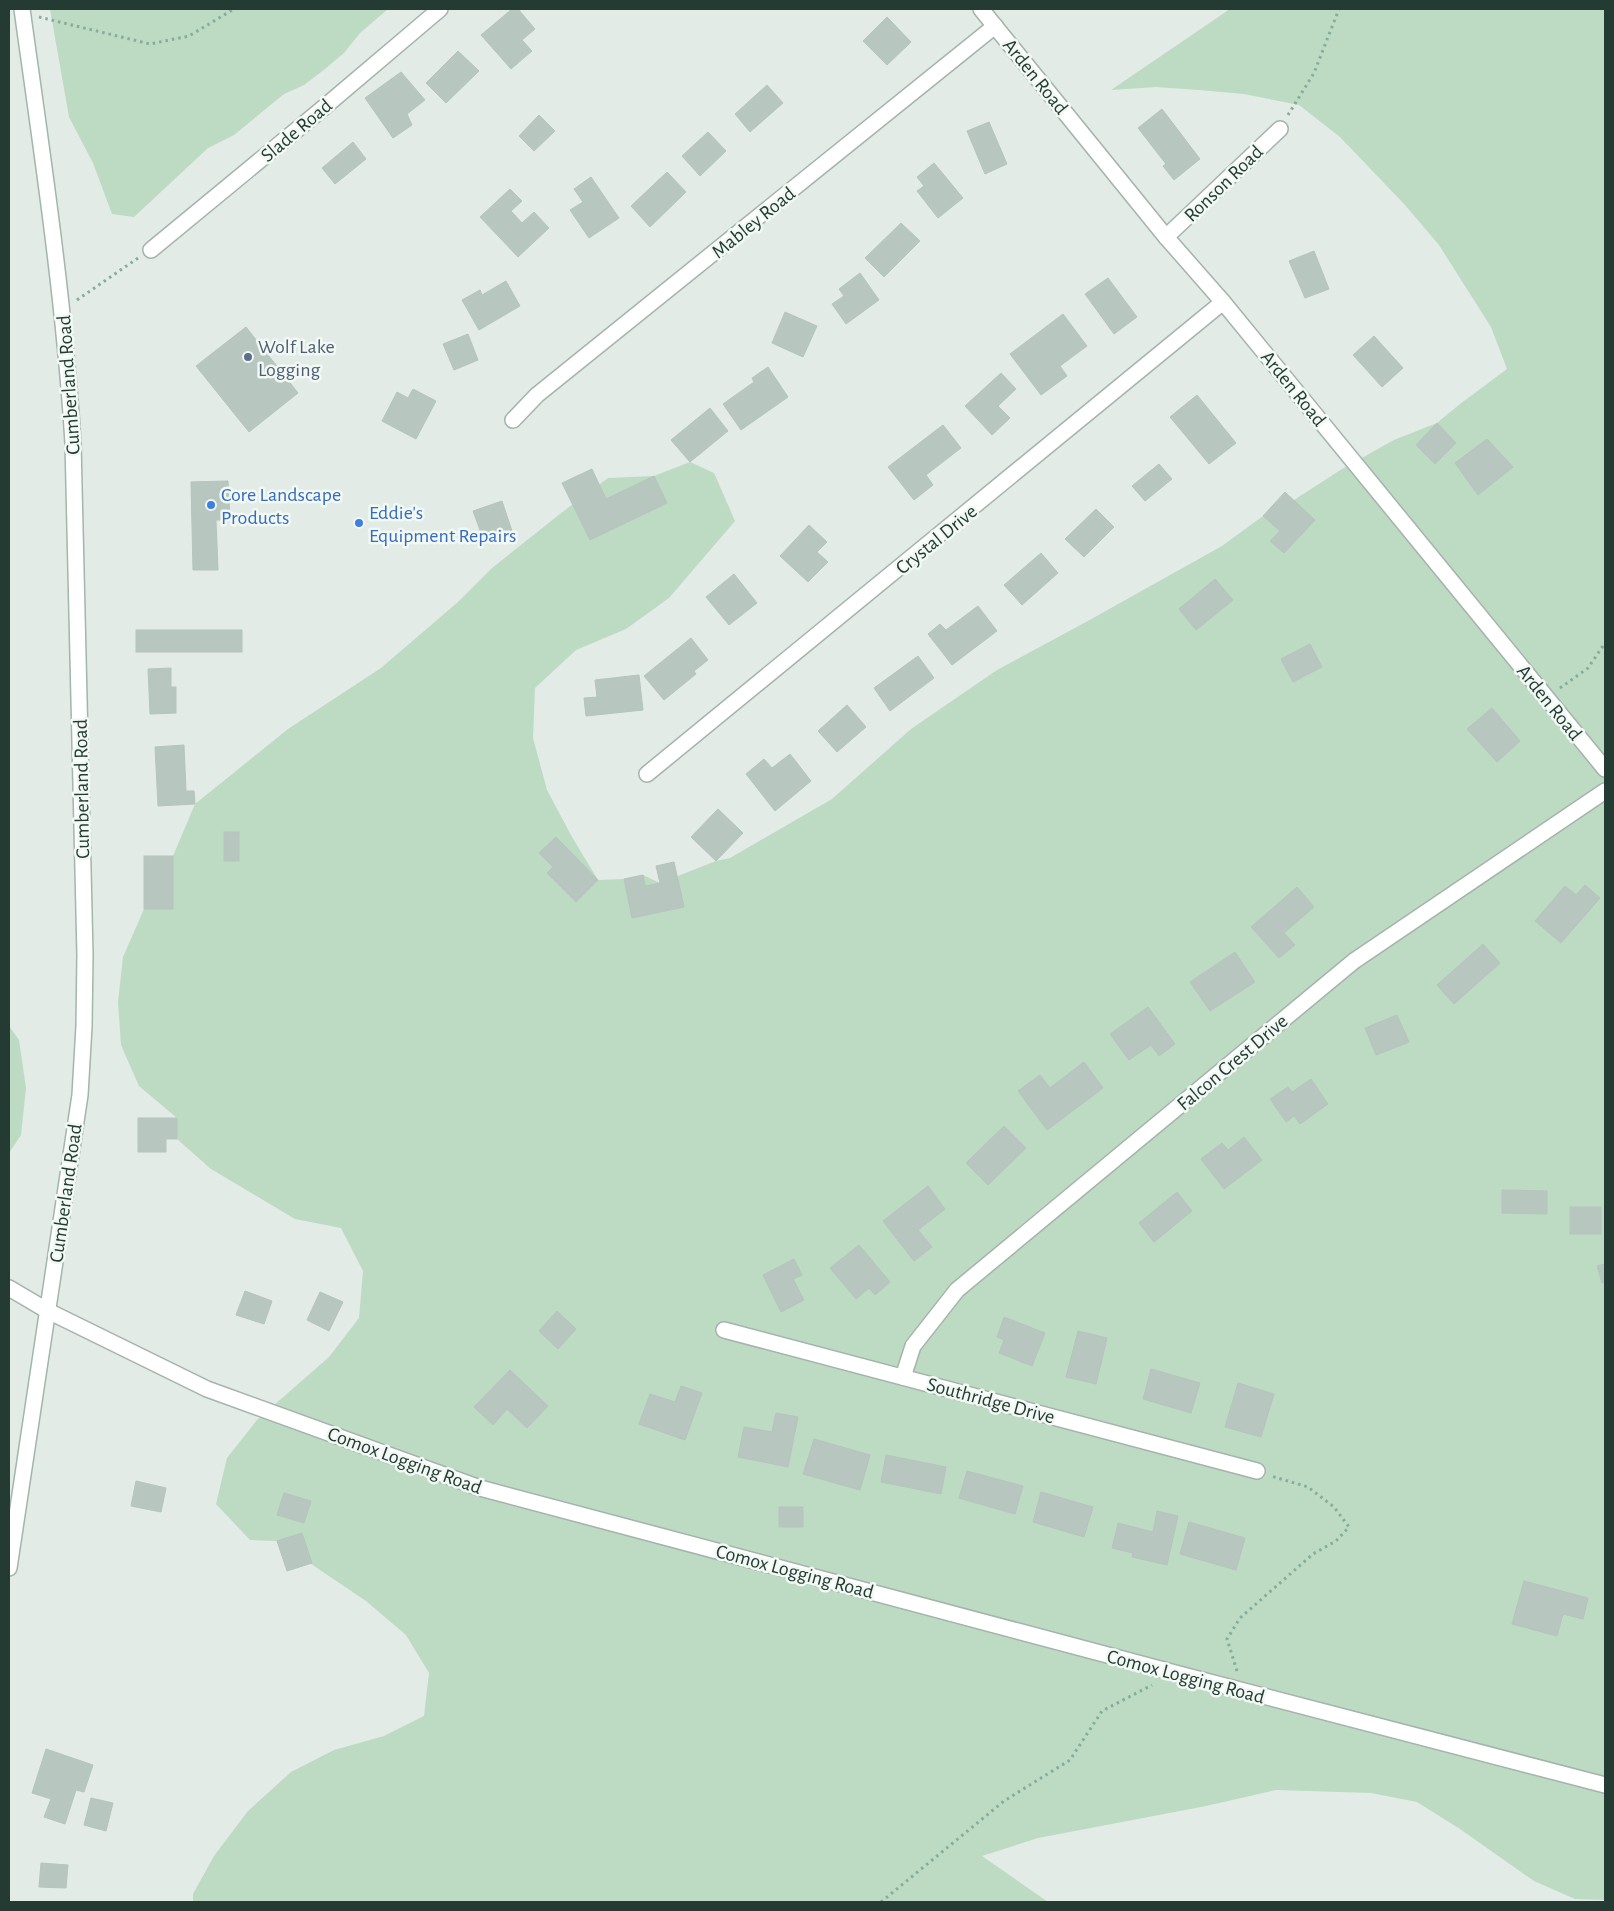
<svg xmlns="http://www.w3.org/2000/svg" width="1614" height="1911" font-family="'Alegreya Sans',sans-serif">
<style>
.green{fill:#bcdbc2}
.building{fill:#b7c6bf;stroke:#b5c4bc}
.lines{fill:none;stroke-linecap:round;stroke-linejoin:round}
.street-casing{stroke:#a5b3ac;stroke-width:18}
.secondary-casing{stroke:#a1b6ad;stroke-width:18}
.path{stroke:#85ac9c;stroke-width:3;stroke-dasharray:2.5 4;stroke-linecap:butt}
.street{stroke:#fff;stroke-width:15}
.secondary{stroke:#fff;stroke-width:15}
.service-dot{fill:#5c6f8a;stroke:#f2f8f4;stroke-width:2}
.shop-dot{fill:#3f7fe0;stroke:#f2f8f4;stroke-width:2}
.labels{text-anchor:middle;stroke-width:5;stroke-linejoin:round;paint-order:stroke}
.street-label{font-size:20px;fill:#233b32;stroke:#f2f8f4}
.service-label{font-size:20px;fill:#4e5e75;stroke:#f2f8f4;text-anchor:start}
.shop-label{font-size:20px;fill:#366cbe;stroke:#f2f8f4;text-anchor:start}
</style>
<rect width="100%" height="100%" fill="#e2ebe6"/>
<!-- green -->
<g class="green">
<path d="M50,9H388L360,33L344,53L325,69L304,85L284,94L234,135L208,148L134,217L112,214L93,163L69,117Z"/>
<path d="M1230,9H1605V1900L1575,1899L1534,1881L1460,1829L1417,1802L1371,1793L1276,1790L1206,1806L1038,1838L982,1856L1048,1902H193V1894L214,1856L248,1811L291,1772L334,1750L384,1736L424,1716L429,1673L406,1635L366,1601L277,1541L250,1540L216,1504L227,1458L257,1420L329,1357L359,1318L363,1271L341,1228L295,1219L211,1169L177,1139V1118L139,1086L121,1045L118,1002L123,957L144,909L173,856L195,804L288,729L381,668L458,602L492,568L565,510L608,478L654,476L690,462L714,473L735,521L669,598L626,629L576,650L535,688L533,738L547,790L572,837L598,880L624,879L643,875L660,883L716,861L730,858L832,799L911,729L997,670L1086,622L1222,546L1263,516L1294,500L1342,469L1394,440L1437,423L1460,404L1507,369L1491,327L1439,245L1405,205L1340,137L1299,105L1244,94L1199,90L1156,87L1111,90Z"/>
<path d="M9,1026L19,1040L26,1088L21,1135L9,1153Z"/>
</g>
<!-- building -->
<g class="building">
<path d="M512,9H518L535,29L522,40L532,51L511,69L481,35Z"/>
<path d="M887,17L911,42L887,65L863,41Z"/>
<path d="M458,51L479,71L446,103L426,83Z"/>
<path d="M401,72L425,100L407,114L412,125L393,138L365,98Z"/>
<path d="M767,85L783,103L750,132L735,114Z"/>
<path d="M1162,109L1200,159L1174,180L1163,166L1166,164L1138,128Z"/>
<path d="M539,115L555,131L534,151L519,136Z"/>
<path d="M989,122L1007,164L985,174L967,131Z"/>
<path d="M708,132L726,151L700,176L682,156Z"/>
<path d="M353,142L366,159L335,184L322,168Z"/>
<path d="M934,163L963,198L938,218L917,191L924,186L917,177Z"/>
<path d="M667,172L686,192L650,227L631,206Z"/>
<path d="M591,177L619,218L589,238L570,210L583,202L574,189Z"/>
<path d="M510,189L522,201L511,211L522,223L534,212L549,228L518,257L480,217Z"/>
<path d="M901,223L920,241L884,277L865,258Z"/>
<path d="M1314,251L1329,289L1305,298L1289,261Z"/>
<path d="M860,273L879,300L846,324L832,304L844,296L839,289Z"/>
<path d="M1108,278L1137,317L1114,334L1085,294Z"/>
<path d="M506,281L520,306L479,330L462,300L480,290L482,295Z"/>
<path d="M785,312L817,326L803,357L772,343Z"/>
<path d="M1063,314L1087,346L1060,366L1067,376L1041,395L1010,354Z"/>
<path d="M246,327L298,393L249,432L196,366Z"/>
<path d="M468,334L478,360L454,370L443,344Z"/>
<path d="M1374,336L1403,368L1382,387L1353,355Z"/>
<path d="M768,367L788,397L741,430L723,404L754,382L752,378Z"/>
<path d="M1001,373L1016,389L998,406L1010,418L992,435L965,406Z"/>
<path d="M413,389L436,401L416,439L382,421L397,392L408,398Z"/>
<path d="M1197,395L1236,443L1209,464L1170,417Z"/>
<path d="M710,408L728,431L690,462L671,440Z"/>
<path d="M1437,423L1456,443L1435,464L1416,445Z"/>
<path d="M943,425L961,448L926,475L933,485L914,500L888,467Z"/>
<path d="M1487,439L1513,467L1478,495L1455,463Z"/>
<path d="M1159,464L1172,479L1145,501L1132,486Z"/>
<path d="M592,469L606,499L654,476L667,503L590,540L562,483Z"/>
<path d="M228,481L230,520H216L218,570H193L191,482Z"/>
<path d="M1285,492L1315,520L1284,553L1270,541L1280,531L1263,516Z"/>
<path d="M502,501L512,531L484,541L473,511Z"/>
<path d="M1096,509L1114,527L1084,557L1065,539Z"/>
<path d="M809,525L827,542L817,552L828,562L808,582L780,556Z"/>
<path d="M1041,553L1058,573L1022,605L1004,585Z"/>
<path d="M734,574L757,603L729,625L706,597Z"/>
<path d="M1215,579L1233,600L1196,630L1179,609Z"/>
<path d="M978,606L997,631L952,665L928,634L940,624L946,630Z"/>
<rect x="136" y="630" width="106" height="22"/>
<path d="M691,638L708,660L694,671L696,674L664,700L644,676Z"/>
<path d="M1310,644L1322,667L1293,682L1281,659Z"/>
<path d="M918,656L934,678L890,711L874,688Z"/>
<path d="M171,668V687H176V713L150,714L148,669Z"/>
<path d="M639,675L643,710L586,716L584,698L597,697L595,680Z"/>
<path d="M847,705L866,727L837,752L818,731Z"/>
<path d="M1492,708L1520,741L1497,762L1467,729Z"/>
<path d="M184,745L186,791H194L195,804L158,806L155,747Z"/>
<path d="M790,754L811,781L775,811L746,774L764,759L772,768Z"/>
<path d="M718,809L743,833L716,861L691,837Z"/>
<rect x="224" y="832" width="15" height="29"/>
<path d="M556,837L598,880L576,902L547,873L553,867L539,853Z"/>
<rect x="144" y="856" width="29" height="53"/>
<path d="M674,862L684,907L632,918L624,879L643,875L645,886L660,883L656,866Z"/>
<path d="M1585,885L1600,898L1561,943L1535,921L1565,886L1576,895Z"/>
<path d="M1297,887L1314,907L1284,933L1295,945L1279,958L1251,927Z"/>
<path d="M1483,944L1500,963L1454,1004L1437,985Z"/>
<path d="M1235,952L1255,982L1210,1011L1190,982Z"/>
<path d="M1148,1007L1175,1044L1159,1056L1151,1045L1129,1060L1110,1034Z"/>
<path d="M1397,1015L1409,1042L1376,1055L1365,1028Z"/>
<path d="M1084,1062L1103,1088L1047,1130L1018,1091L1040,1075L1050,1088Z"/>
<path d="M1311,1079L1328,1104L1300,1124L1294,1116L1286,1122L1270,1099L1288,1087L1292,1092Z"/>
<path d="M138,1118H177V1139H166V1152H138Z"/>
<path d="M1004,1126L1026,1148L988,1185L966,1163Z"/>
<path d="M1244,1137L1262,1160L1224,1189L1201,1159L1222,1143L1228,1150Z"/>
<path d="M928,1186L945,1209L918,1230L932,1247L914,1261L883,1221Z"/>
<path d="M1502,1190L1547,1191V1214L1502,1213Z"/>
<path d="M1177,1192L1192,1211L1154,1242L1139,1223Z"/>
<rect x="1570" y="1207" width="31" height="27"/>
<path d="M859,1245L890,1282L875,1295L869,1288L856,1299L830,1268Z"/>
<path d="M794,1259L802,1275L793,1279L804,1300L781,1312L763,1275Z"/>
<path d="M1605,1264V1282L1602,1283L1597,1266Z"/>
<path d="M245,1291L272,1301L264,1324L236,1315Z"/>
<path d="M320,1292L343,1302L329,1331L307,1320Z"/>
<path d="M557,1311L576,1329L558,1349L539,1331Z"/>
<path d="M1004,1317L1045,1333L1032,1366L999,1353L1004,1340L997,1337Z"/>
<path d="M1078,1331L1107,1338L1096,1384L1066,1377Z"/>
<path d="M1151,1369L1200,1383L1191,1413L1143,1399Z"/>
<path d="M510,1370L548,1406L527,1428L507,1409L493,1425L474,1407Z"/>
<path d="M1238,1383L1274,1394L1261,1437L1225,1427Z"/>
<path d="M681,1386L702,1393L685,1440L639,1424L650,1394L675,1402Z"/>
<path d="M776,1413L798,1417L788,1467L738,1457L744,1427L772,1432Z"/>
<path d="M814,1439L870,1455L860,1490L803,1474Z"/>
<path d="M886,1455L946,1467L941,1494L881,1482Z"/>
<path d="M967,1471L1023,1486L1015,1514L959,1498Z"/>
<path d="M136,1481L166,1488L161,1512L131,1506Z"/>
<path d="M1041,1492L1093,1507L1084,1537L1033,1522Z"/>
<path d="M284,1493L311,1501L304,1523L277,1515Z"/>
<rect x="779" y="1507" width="24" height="20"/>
<path d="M1157,1511L1178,1516L1167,1565L1132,1557L1133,1553L1112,1548L1118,1523L1153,1532Z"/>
<path d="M1189,1522L1245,1538L1236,1570L1180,1554Z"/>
<path d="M302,1533L312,1563L287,1571L277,1541Z"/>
<path d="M1524,1581L1588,1598L1583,1619L1563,1614L1557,1636L1512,1624Z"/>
<path d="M46,1749L93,1765L84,1792L76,1790L65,1824L44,1817L51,1799L32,1793Z"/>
<path d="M91,1798L113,1803L106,1831L84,1825Z"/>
<path d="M41,1863L68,1865L66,1888L39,1887Z"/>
</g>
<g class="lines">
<!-- street casing -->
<g class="street-casing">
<g id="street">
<path d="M981,9L1166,237L1223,302L1605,769"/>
<path d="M1166,237L1280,129"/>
<path d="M151,250L322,109L440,9"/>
<path d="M513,420L537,395L995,26"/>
<path d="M647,774L1223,302"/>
<path d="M9,1288L48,1311L207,1389L480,1488L1179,1674L1605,1785"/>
<path d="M724,1330L1257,1471"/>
<path d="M903,1377L913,1346L957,1290L1354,961L1605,791"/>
</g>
</g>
<!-- secondary casing -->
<g class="secondary-casing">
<path id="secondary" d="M9,1568L80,1095L84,1026L85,955L73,443C64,297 42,153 22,9"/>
</g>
<!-- path -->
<g class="path">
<path d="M39,17L150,44L189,36L234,9"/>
<path d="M1288,115L1314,73L1339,9"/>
<path d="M77,300L138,258"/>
<path d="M1560,688L1588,668L1605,643"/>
<path d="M1237,1671L1227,1639L1240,1618L1313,1554L1336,1541L1349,1527L1334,1507L1308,1487L1271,1476"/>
<path d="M881,1902L1004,1801L1070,1760L1102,1711L1152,1685"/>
</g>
<!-- street -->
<use href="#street" class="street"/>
<!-- secondary -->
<use href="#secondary" class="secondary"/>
</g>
<!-- markers -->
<circle class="service-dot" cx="248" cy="357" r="5"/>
<g class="shop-dot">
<circle cx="211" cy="505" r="5"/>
<circle cx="359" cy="523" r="5"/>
</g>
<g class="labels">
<!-- street labels -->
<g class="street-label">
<text transform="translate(1036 76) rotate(51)" y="7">Arden Road</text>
<text transform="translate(296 130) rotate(-40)" y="7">Slade Road</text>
<text transform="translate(1223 183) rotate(-44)" y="7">Ronson Road</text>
<text transform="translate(753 222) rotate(-39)" y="7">Mabley Road</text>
<text transform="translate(68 385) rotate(-94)" y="7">Cumberland Road</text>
<text transform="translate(1294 388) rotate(51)" y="7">Arden Road</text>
<text transform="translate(936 539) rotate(-39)" y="7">Crystal Drive</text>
<text transform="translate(1550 702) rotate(51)" y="7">Arden Road</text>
<text transform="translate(81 789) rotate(-91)" y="7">Cumberland Road</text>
<text transform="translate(1232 1062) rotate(-40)" y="7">Falcon Crest Drive</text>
<text transform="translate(65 1193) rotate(-82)" y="7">Cumberland Road</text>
<text transform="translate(991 1400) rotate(15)" y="7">Southridge Drive</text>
<text transform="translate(405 1460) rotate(20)" y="7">Comox Logging Road</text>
<text transform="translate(795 1571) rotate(15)" y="7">Comox Logging Road</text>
<text transform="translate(1186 1676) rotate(15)" y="7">Comox Logging Road</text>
</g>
<!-- service labels -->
<g class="service-label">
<text x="258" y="353">Wolf Lake<tspan x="258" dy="23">Logging</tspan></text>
</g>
<!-- shop labels -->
<g class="shop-label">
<text x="221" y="501">Core Landscape<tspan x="221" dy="23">Products</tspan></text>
<text x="369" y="519">Eddie's<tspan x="369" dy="23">Equipment Repairs</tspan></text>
</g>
</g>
<!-- border -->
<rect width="1614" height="1911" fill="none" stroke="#233b32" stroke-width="20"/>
</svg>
